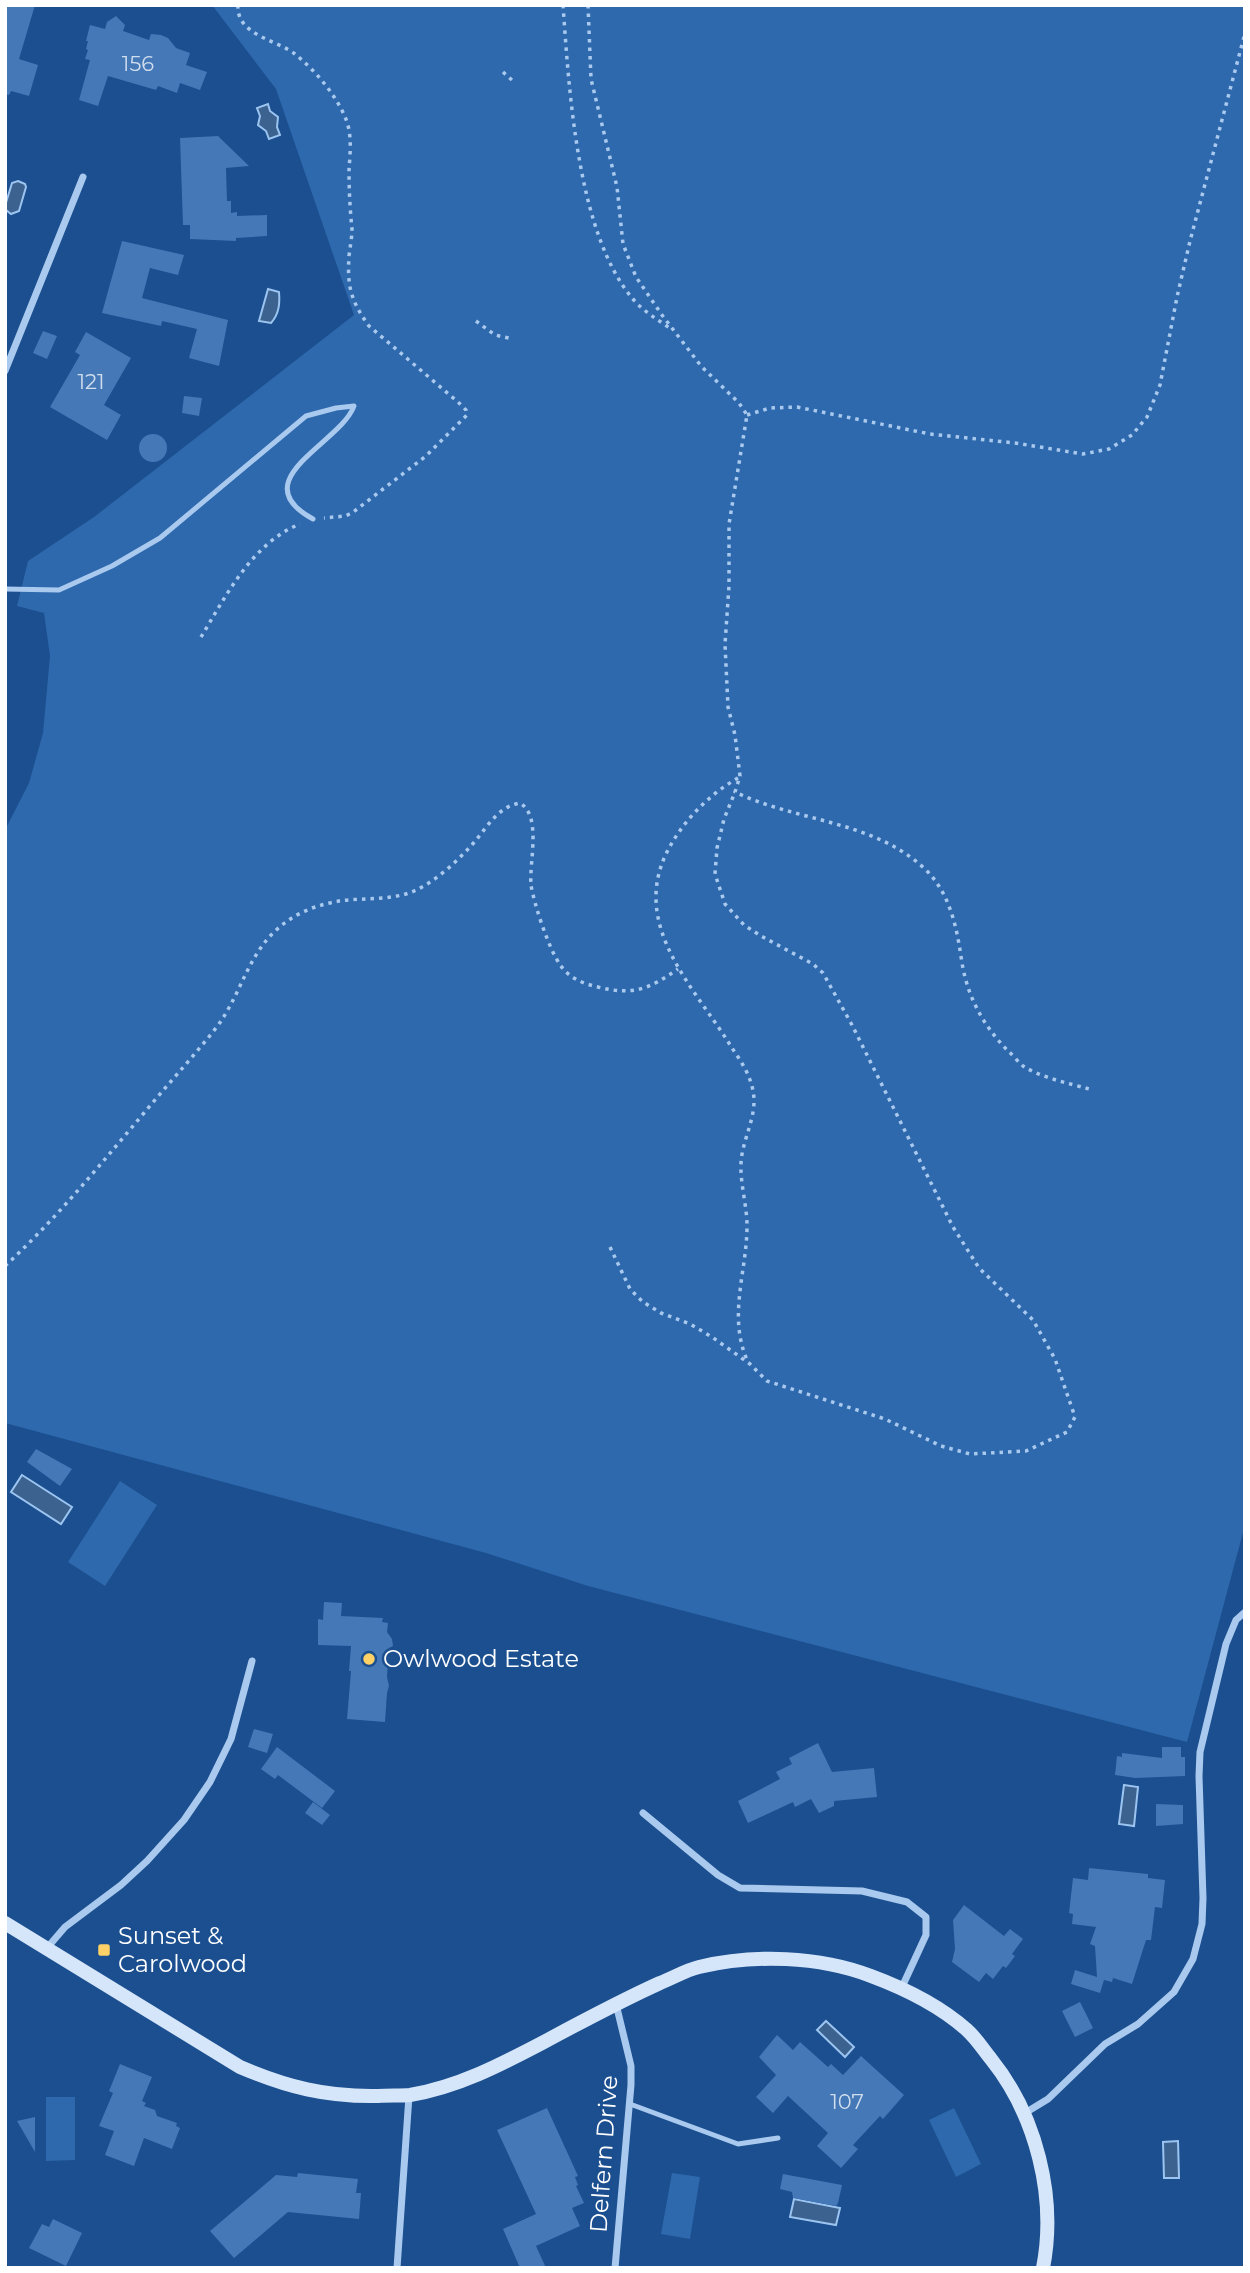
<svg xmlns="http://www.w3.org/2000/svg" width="1250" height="2273" font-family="Montserrat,sans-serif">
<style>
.green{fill:#2e69ad}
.water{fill:#3c6290;stroke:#9cc4f0;stroke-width:2}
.building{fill:#4478b7}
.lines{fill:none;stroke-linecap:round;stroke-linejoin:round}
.path{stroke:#a9c9ee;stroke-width:3.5;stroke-dasharray:3.5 5;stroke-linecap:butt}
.service{stroke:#a9c9ee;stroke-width:5}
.minor{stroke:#a9c9ee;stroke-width:7}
.secondary{stroke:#d6e6fa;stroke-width:14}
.poi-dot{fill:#ffd166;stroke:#1b4f8f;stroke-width:2.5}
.labels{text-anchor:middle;stroke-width:5;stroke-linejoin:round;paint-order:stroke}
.number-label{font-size:21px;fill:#d0dded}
.poi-label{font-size:24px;fill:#fff;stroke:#1b4f8f;text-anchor:start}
.street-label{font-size:24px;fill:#fff;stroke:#1b4f8f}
</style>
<rect width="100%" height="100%" fill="#1b4f8f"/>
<!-- green -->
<g class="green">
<path d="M212,5H1245V1525L1187,1742L588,1586L486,1553L5,1423V830L29,783L43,733L50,656L44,613L17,606L28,561L94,517L354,315L276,89Z"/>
<path d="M120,1481L157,1505L105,1586L68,1562Z"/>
<path d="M46,2097H75V2160L46,2161Z"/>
<path d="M954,2108L981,2164L956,2177L929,2120Z"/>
<path d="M672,2173L700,2177L690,2239L661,2234Z"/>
</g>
<!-- water -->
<g class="water">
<path d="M268,104L270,111L278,117L277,127L280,135L269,139L266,131L258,125L260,116L257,108Z"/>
<path d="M18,181L25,184L26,187L19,211L11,214L6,210L5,206L12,183Z"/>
<path d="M268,289L279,292C280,304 279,314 271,323L259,321Z"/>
<path d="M22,1475L72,1507L61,1524L11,1492Z"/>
<path d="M1124,1785L1138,1787L1134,1826L1119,1824Z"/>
<path d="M826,2021L854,2047L845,2057L817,2030Z"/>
<path d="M1178,2141L1179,2178H1164L1163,2142Z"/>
<path d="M794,2199L840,2208L836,2225L790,2217Z"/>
</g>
<!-- building -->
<g class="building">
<path d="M5,5H35L19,59L38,65L29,96L11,91L9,95L5,94Z"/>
<path d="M116,16L125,25L123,31L149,40L151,34L161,35L168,38L176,48L190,53L186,65L207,72L200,90L180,83L177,93L158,86L156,90L108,76L98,106L79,100L90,60L85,59L88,50L86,49L88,41H86L90,25L105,29L107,22Z"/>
<path d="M218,136L249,166L226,168L227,201H231V213L237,212V216L267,215V236L236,238V241L190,239V225H183L180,138Z"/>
<path d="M122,241L184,255L178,275L150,268L142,298L228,320L219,366L189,358L197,329L162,321L161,326L102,313Z"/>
<path d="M43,331L57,336L47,359L33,353Z"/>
<path d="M86,332L131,358L104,405L121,415L107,440L50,407L80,355L75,352Z"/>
<path d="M184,396L202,398L199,416L182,413Z"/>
<circle cx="153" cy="448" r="14"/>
<path d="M36,1449L72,1469L60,1486L27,1462Z"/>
<path d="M324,1602L342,1603L341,1616L383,1618L382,1622L388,1623L387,1632L392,1639L393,1646L389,1648L387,1677L389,1686L387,1693L385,1722L347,1719L351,1671H349L351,1646L318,1645V1619L323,1620Z"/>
<path d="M254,1729L273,1734L267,1753L248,1747Z"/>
<path d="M818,1743L832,1772L874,1768L877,1797L834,1801V1806L819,1813L811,1799L795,1807L793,1802L748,1823L738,1801L780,1779L776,1772L792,1764L789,1758Z"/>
<path d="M277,1747L335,1791L322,1808L278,1775L275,1779L261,1769Z"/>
<path d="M1162,1747H1181V1757H1185V1776L1135,1778L1115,1775L1117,1756L1122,1757V1753L1162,1758Z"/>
<path d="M313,1802L330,1815L322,1825L305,1813Z"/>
<path d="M1156,1804L1183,1805V1824L1156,1826Z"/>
<path d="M1089,1868L1148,1874V1878L1165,1880L1162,1908L1155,1907L1151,1940H1146L1132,1984L1113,1978L1112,1982L1104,1980L1100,1993L1071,1984L1075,1970L1097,1977L1095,1946L1090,1944L1096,1927L1072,1924L1073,1914L1069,1913L1073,1878L1088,1880Z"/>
<path d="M964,1905L1004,1936L1010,1929L1023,1939L1012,1954L1015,1956L1006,1968L1003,1966L993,1979L986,1973L979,1982L952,1962L955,1949L953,1920Z"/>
<path d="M1080,2002L1093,2028L1075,2037L1062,2011Z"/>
<path d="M777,2035L793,2050L800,2042L828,2067L831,2064L843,2075L861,2056L904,2095L883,2119L880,2116L853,2145L858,2149L841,2168L817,2146L828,2133L788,2096L773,2113L756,2097L776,2075L759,2057Z"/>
<path d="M120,2064L152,2077L142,2101L146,2103L144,2106L155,2110L157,2116L177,2123L176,2126L180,2128L172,2149L144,2138L134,2166L105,2155L114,2131L99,2126L113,2093L109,2091Z"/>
<path d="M547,2108L578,2176L575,2177L578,2185L576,2186L584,2203L572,2208L580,2226L536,2246L546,2268H520L503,2229L536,2214L497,2130Z"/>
<path d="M35,2117V2152L17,2121Z"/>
<path d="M298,2173L358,2179L356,2193H361L359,2219L288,2212L234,2258L210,2231L276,2175L297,2177Z"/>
<path d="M783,2174L842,2185L838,2203L836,2206L793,2198L792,2192L780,2189Z"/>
<path d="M53,2219L82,2233L66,2266L29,2248L42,2224L49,2227Z"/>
</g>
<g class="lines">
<!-- path -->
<g class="path">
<path d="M238,5C236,35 277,40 295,54C316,71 338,97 347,122C352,137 350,155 349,170C349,190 350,210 352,229C352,238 350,247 349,256C347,287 351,301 369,326L458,402L466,410L467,415L426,456L352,513L345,516L324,518"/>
<path d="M563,5C569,89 577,234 633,299C644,312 657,319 671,329"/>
<path d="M588,5L591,79L617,187L623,244L636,277L662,315L701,366L739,403L747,415L729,524V586L725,644L728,707L735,735L740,776L735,792C797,822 874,820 926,870C951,895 957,929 962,963C968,998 983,1025 1008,1051C1013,1055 1018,1062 1023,1066C1042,1078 1068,1083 1089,1089"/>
<path d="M503,72L513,81"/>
<path d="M476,321L495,335L513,339"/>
<path d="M747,415L770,408L797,407L930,434L1015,443L1083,454L1109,449L1132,435L1147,417L1160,385L1177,297L1190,241L1245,33"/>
<path d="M201,637C226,596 252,543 300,524"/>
<path d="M738,778C708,795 681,823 666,854C631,928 696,989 732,1048C743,1064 754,1081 754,1101C754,1122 742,1142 741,1163C740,1184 747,1205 747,1226C747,1272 727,1317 748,1362"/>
<path d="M610,1247L630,1289L643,1302L661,1313L690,1324L712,1337L750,1364L767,1381L885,1419L941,1446L970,1454L1026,1451L1067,1432L1075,1417L1055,1359L1033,1320L979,1268L953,1227L852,1025L823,973L813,964L761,936L744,925L725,904L715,874L717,848L724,819L735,792"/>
<path d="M5,1266C56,1219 99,1166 144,1113C168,1084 193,1057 216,1028C244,991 248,947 289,920C303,910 322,904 339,901C366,897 397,902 422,887C440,877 456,862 470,847C486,830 496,807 520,803C542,816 529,862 531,885C534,904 549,950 561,966C569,978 584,984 598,987C633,996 649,989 678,969"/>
</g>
<!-- service -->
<g class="service">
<path d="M5,589L59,590L112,566L160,538L306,416L336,408L354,406C341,443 241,480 313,519"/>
<path d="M630,2104L738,2144L778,2138"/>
</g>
<!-- minor -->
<g class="minor">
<path d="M5,371L83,177"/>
<path d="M643,1813L718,1875L740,1888L862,1891L907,1902L926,1917V1935L902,1987"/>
<path d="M47,1948L65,1927L121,1885L147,1861L184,1820L210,1782L231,1739L252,1661"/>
<path d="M1025,2113L1048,2099L1105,2044L1138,2024L1174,1992L1193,1959L1202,1924L1203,1898L1199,1776L1200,1752L1226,1644L1236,1620L1245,1612"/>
<path d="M397,2268L409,2096"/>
<path d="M615,2268L631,2085V2066L616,2004"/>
</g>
<!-- secondary -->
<path class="secondary" d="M5,1923L240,2067C287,2087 326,2097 378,2096C389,2095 400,2096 410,2095C458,2087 500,2065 542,2043C581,2022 620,2001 660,1983C673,1978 686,1970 699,1967C754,1954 819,1956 871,1976C906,1989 939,2005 967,2030C976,2038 983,2049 991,2059C1036,2115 1057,2197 1043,2268"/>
</g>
<!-- markers -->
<g class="poi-dot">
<circle cx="369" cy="1659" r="7"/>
<rect x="97" y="1943" width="14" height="14" rx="3.5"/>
</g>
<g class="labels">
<!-- number labels -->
<g class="number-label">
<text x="138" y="71">156</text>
<text x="91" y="389">121</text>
<text x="847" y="2109">107</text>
</g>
<!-- poi labels -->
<g class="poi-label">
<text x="383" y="1667">Owlwood Estate</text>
<text x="118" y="1944">Sunset &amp;<tspan x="118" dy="28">Carolwood</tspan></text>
</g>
<!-- street labels -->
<g class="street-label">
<text transform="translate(604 2154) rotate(-86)" y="8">Delfern Drive</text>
</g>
</g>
<!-- border -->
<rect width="1250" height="2273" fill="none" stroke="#ffffff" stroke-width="14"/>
</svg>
